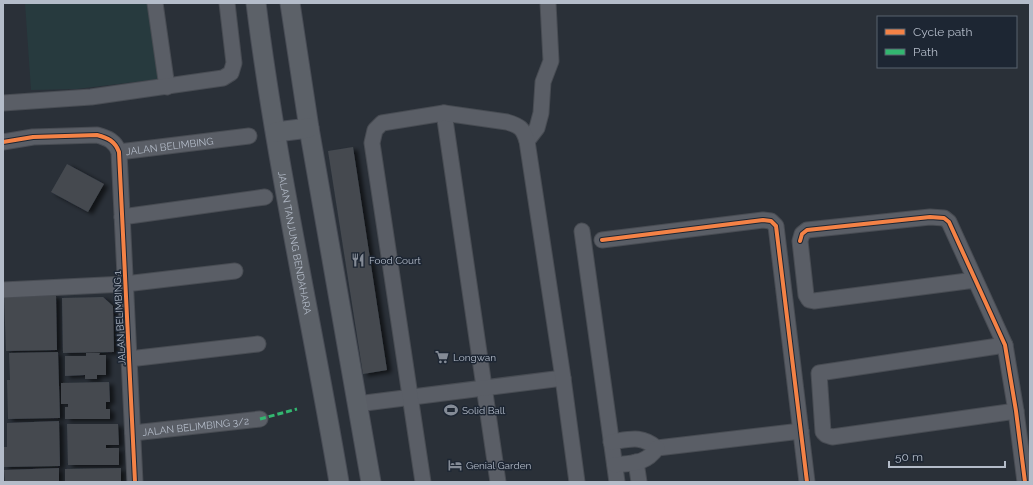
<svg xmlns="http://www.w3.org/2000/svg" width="1033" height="485" font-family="Raleway,sans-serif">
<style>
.green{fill:#273a3e}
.building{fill:#444950;filter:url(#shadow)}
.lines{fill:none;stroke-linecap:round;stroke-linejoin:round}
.minor-casing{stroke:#484c53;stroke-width:17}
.major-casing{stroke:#484c55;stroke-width:21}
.minor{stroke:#5a5e66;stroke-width:15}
.major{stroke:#5c6168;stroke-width:19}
.quiet{stroke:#33b770;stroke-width:3;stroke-dasharray:6 3;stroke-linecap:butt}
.cycleway-casing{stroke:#1d2633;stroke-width:6}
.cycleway{stroke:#f48246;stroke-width:4}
.labels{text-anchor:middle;stroke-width:3;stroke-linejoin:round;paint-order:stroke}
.street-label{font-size:10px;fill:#b4bcc9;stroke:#1d2633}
.poi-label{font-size:10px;fill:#b4bcc9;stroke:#1d2633;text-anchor:start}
</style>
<defs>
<filter id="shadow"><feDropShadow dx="4.5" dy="2.5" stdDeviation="2" flood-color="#0009"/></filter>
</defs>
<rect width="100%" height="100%" fill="#2a3038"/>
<!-- green -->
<path class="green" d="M25,3H147L159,79L77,89L31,90Z"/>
<!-- building -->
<g class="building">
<path d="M353,147L387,370L363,374L328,151Z"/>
<path d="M67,164L104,184L88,212L51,192Z"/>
<path d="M56,295L57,350L6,351L4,296Z"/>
<path d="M103,297L113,306L114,352L63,353L62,298Z"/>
<path d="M58,352L60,418L8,419L7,380H10L9,353Z"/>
<path d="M86,353H100L99,355H106V375H97V379H85V375L65,376V356H86Z"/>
<path d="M109,382L110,402H106V409H110V419H65V407H68V404H61V383Z"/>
<path d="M59,421L60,466L4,467V447H7V423Z"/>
<path d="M67,424H118L119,445H106V448H119V465H68Z"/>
<path d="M59,468V482H5L4,470Z"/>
<path d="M121,468V481L65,482V469Z"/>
</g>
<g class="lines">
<!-- minor casing -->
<g class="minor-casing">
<g id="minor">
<path d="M155,3L167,87"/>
<path d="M3,103L91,97L223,78L231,73L234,63L227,3"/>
<path d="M444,113L498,482"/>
<path d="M527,141L537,128L541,113L543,82L551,61L548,3"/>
<path d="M3,142L33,137L97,135C108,138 115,141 119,152L135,482"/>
<path id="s1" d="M119,152L249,136"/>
<path d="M122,217L265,197"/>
<path d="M582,231L617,482"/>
<path d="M602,240L763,220L771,221L776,226L807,482"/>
<path d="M975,280L814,301L809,300L806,295L800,241L802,234L807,230L930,217L944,218L949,222L1005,345L1016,411L1025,482"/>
<path d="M3,290L125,284L235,271"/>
<path d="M1005,345L819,373L823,432L826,435L832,437L1016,411"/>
<path d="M129,359L258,344"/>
<path d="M357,404L563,378"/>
<path id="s2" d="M133,433L260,419"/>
<path d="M611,442C631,439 641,435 657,448L801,431"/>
<path d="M636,462L639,482"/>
<path d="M615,465C633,463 646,464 657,448"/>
<path d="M423,482L372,143L375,130L382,123L444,113L507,122C520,126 523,128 527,141L563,378L577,482"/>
</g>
</g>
<!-- major casing -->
<g class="major-casing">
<g id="major">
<path id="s3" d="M256,3C276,164 312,322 339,482"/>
<path d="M290,3L309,128L371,482"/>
<path d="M276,132L309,128"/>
</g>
</g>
<!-- minor -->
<use href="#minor" class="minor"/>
<!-- major -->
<use href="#major" class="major"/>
<!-- quiet -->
<path class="quiet" d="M260,419L297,409"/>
<!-- cycleway casing -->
<g class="cycleway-casing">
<g id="cycleway">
<path d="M3,142L33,137L97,135C108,138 115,141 119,152L135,482"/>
<path d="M602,240L763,220L771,221L776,226L807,482"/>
<path d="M800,241L802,234L807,230L930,217L944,218L949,222L1005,345L1016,411L1025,482"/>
</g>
</g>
<!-- cycleway -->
<use href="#cycleway" class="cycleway"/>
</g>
<!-- icons -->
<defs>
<g id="restaurant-bare" transform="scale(1.08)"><path d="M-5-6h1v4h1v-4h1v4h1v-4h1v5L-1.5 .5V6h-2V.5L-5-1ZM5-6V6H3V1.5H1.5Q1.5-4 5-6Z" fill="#848b96" stroke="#1d2633" stroke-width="2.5" paint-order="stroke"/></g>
<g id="supermarket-bare" transform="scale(1.08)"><path d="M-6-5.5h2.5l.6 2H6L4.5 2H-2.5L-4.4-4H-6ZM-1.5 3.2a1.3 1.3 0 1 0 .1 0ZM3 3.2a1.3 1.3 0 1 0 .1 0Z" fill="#848b96" stroke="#1d2633" stroke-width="2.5" paint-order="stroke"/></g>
<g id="stadium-bare" transform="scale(1.08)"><path d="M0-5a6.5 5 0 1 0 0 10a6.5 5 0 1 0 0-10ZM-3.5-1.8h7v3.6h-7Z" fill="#848b96" stroke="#1d2633" stroke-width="2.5" paint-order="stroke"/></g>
<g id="hotel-bare" transform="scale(1.08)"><path d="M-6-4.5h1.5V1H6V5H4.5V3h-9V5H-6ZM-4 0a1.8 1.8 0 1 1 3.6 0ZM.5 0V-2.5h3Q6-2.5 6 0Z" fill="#848b96" stroke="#1d2633" stroke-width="2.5" paint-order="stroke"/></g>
</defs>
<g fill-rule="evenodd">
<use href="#restaurant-bare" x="358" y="260"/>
<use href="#supermarket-bare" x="442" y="357"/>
<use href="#stadium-bare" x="451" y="410"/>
<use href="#hotel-bare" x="455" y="465"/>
</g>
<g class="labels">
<!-- street labels -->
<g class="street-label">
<text dy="4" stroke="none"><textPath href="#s1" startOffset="51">JALAN BELIMBING</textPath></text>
<text dy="4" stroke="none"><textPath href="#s3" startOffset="243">JALAN TANJUNG BENDAHARA</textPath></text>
<text transform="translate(119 318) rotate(-93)" y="4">JALAN BELIMBING 1</text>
<text dy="4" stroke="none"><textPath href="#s2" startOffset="63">JALAN BELIMBING 3/2</textPath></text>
</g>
<!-- poi labels -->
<g class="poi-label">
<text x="369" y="264">Food Court</text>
<text x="453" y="361">Longwan</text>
<text x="462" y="414">Solid Ball</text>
<text x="466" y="469">Genial Garden</text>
</g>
</g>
<!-- border -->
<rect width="1033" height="485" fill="none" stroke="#b4bcc9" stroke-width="8"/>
<!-- legend -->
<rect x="877" y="16" width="140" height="52" fill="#1d2633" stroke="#59626f"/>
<rect x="885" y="29" width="20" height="6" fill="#f48246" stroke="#59626f"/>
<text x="913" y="36" font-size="12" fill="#b4bcc9">Cycle path</text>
<rect x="885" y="49" width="20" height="6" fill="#33b770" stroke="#59626f"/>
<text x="913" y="56" font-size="12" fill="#b4bcc9">Path</text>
<!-- scale -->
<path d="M889 461v6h116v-6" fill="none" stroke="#b4bcc9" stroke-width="2"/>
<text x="895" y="461" font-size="12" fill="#b4bcc9" stroke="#1d2633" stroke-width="3" paint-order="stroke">50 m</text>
</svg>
